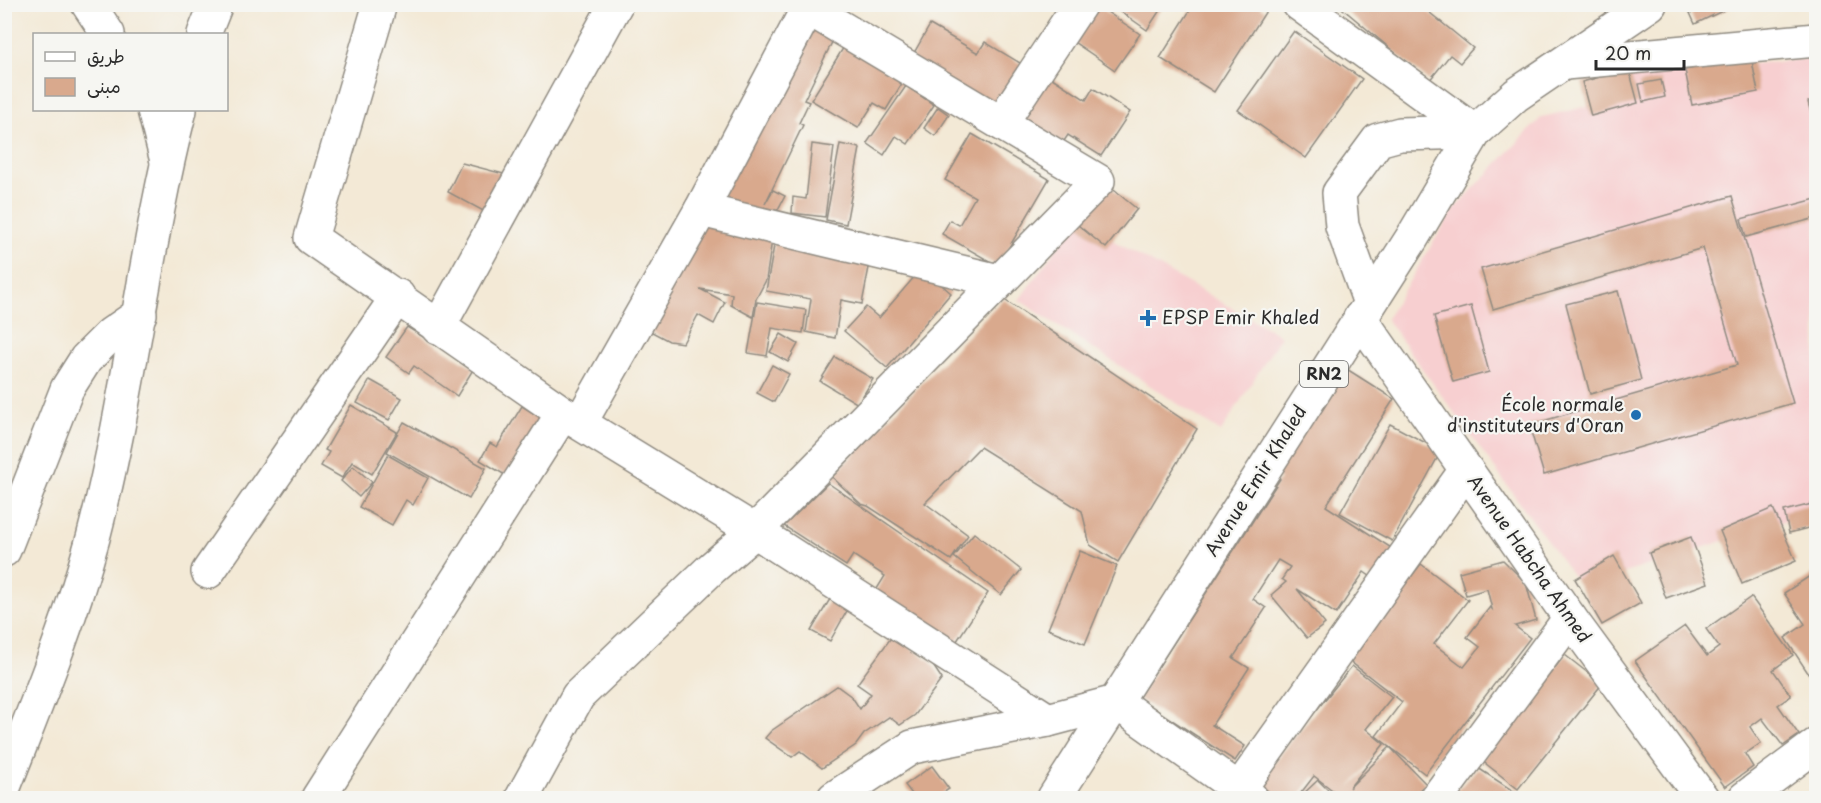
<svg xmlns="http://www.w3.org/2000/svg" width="1821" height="803" font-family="'Playpen Sans','Playpen Sans Arabic',sans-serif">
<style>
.built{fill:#f7cfd0}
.building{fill:#d9a98d}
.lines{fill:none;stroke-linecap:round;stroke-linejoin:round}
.minor-casing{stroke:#8f8a80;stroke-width:36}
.major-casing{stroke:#8f8a80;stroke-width:36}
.minor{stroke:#fff;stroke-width:33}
.major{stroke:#fff;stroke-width:33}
.poi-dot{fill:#1f6fb2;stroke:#f6f6f2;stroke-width:2}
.labels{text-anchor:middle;stroke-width:4.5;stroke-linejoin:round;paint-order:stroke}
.shield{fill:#f6f6f2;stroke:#686867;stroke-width:1.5}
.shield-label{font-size:16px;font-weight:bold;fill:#2b2b2b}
.poi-label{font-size:18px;fill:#2b2b2b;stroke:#f6f6f2;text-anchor:start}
.street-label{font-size:18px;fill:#2b2b2b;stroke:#f6f6f2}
</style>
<rect width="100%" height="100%" fill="#f6f6f2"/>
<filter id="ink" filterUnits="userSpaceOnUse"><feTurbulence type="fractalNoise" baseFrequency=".0167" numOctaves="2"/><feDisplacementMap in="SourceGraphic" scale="12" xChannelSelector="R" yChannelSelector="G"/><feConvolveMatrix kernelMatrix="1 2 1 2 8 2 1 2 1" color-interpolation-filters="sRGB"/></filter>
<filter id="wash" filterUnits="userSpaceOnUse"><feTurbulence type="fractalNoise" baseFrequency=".008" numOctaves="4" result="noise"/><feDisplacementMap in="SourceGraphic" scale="24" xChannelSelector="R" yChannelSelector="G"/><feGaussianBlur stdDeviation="1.35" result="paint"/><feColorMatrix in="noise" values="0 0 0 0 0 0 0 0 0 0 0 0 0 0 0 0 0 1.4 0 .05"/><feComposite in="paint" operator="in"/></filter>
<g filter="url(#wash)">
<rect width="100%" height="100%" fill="#f3e9d6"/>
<!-- built -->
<g class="built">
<path d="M1816,58V511L1581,587L1386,319L1454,209L1542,117L1589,106L1585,87L1636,75Z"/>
<path d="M1077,220L1281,336L1221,432L1019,300Z"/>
</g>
<g id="blocks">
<!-- building -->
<g class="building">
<path d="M1095,4L1140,34L1115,70L1071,40Z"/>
<path d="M1110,4H1164L1147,30Z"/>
<path d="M1194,4H1256L1266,11L1214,92L1160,58Z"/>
<path d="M1337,4H1419L1473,48L1460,63L1450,55L1429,81Z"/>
<path d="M1686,4H1737L1695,24Z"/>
<path d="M806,24L834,38L804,100L809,102L799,123L803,125L765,204L773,190L785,196L775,215H760L721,197Z"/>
<path d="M930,25L978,53L985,42L1030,69L1003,115L910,60Z"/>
<path d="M1294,31L1362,79L1306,158L1238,110Z"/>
<path d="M845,45L904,80L886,110L874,103L858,128L811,100Z"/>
<path d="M1751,56L1758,92L1692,105L1685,70Z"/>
<path d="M1629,69L1638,103L1591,116L1582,82Z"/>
<path d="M1049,76L1086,100L1093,88L1130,112L1101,156L1068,135L1060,147L1020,121Z"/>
<path d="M1661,80L1665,97L1643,102L1639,84Z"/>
<path d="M906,86L934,105L908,144L896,136L884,155L867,143Z"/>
<path d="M1816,100V131L1808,102Z"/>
<path d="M938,107L949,115L935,136L924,128Z"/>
<path d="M972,134L1049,179L998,266L942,234L950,220L959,225L975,197L945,180Z"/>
<path d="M812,144L834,147L825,217L792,213L793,197L806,199Z"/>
<path d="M840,144L860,148L846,224L826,220Z"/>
<path d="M462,163L523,179L500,220L448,192Z"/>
<path d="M1098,177L1137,209L1106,248L1067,216Z"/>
<path d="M1732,196L1793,403L1544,475L1529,425L1737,365L1703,248L1493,309L1481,269Z"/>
<path d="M1816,199V218L1746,237L1741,219Z"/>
<path d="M701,223L773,233L766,280L756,299L753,317L731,305L732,294L700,289L725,302L714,324L698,315L683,343L669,341L650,331Z"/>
<path d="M775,240L871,257L862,304L841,300L835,338L806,332L811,299L766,291Z"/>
<path d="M922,268L951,293L887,368L844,331L866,307L879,318Z"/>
<path d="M1618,291L1641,380L1590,394L1566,304Z"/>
<path d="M1003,299L1197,429L1118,562L1090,545L1082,511L980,447L925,503L968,535L951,560L868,506L861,504L832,477Z"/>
<path d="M757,302L806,310L803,333L772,328L767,356L748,353Z"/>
<path d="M1471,306L1489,372L1453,382L1434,316Z"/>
<path d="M407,327L474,368L457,396L414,366L409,373L386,357Z"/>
<path d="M781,334L798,344L788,362L770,352Z"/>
<path d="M835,357L873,379L858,404L820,381Z"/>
<path d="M772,365L789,374L774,402L757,393Z"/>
<path d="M1342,366L1394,399L1326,506L1396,551L1377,581L1364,572L1336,614L1297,589L1325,624L1307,638L1271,595L1286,582L1282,579L1290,567L1278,560L1253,599L1266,608L1233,658L1249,668L1212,725L1245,746L1235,761L1138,698L1280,479L1272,474Z"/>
<path d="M370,380L402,398L389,420L357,403Z"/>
<path d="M351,405L397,432L372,474L352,462L342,478L321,466L329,452L325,450Z"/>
<path d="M522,406L546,421L510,478L480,460L490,443L497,447Z"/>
<path d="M404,422L486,468L469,499L387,452Z"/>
<path d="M1390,424L1441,451L1392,541L1340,513Z"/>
<path d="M388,455L428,478L413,505L406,500L392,525L359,507Z"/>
<path d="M353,466L372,482L359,497L341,481Z"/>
<path d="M828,483L988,593L955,644L875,592L885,576L853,555L846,566L784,526Z"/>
<path d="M1816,503V526L1789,533L1784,511Z"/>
<path d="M1773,508L1796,561L1742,584L1720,531Z"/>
<path d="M974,533L1021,570L1001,595L954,557Z"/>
<path d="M1691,537L1708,583L1666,598L1649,553Z"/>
<path d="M1080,551L1117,566L1085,644L1048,629Z"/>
<path d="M1614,556L1641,603L1602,625L1575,579Z"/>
<path d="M1503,560L1526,583L1536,620L1515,626L1530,638L1425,774L1376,736L1402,702L1347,659L1421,564L1468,600L1434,644L1464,667L1480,647L1467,637L1490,607L1492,609L1487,589L1466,595L1459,572Z"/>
<path d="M1816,572V685L1785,638L1805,624L1784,593Z"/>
<path d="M1751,597L1793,655L1773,670L1791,696L1778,705L1799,735L1783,746L1762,718L1750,727L1761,743L1745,754L1753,767L1725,787L1635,661L1685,626L1707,656L1719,647L1706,629Z"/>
<path d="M830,599L848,609L830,641L811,631Z"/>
<path d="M893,635L930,661L942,679L915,715L900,725L889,717L864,734L856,745L822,768L800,751L792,757L765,738L771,731L837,686L852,697L860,709L871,694L857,684Z"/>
<path d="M1565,655L1602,684L1518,789L1481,760Z"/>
<path d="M1352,666L1392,697L1366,729L1384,744L1349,788L1390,747L1426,784L1410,798H1338L1340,796L1314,776L1297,798H1277L1258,783Z"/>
<path d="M932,766L949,789L935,798H915L905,785Z"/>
<path d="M1478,768L1524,798H1450Z"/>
<path d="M1318,780L1336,798H1299Z"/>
</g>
</g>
</g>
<g filter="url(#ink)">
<use href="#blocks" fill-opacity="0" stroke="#8f8a80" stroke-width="1.5"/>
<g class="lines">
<!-- minor casing -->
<g class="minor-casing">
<g id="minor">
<path d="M88,4L108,34"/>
<path d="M380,4L311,238L563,413L755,531L1048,720"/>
<path d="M1299,4L1475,132"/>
<path d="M154,110L167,161"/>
<path d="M1001,123L1080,4"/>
<path d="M701,210L999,281"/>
<path d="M1370,303L1342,226L1339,193L1378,140L1400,134L1475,132"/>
<path d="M1360,318L1570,618L1702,798"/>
<path d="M438,328L616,4"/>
<path d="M580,423L701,210L810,4"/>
<path d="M4,550L67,389L86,359L111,334L140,314"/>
<path d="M208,572L398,296"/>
<path d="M318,798L563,413"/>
<path d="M522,798L578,696L712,568L755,531L1098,181L808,8"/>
<path d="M834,798L912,747L1048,720L1116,702L1251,798"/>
<path d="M1233,798L1466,470"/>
<path d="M1437,798L1570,618"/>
<path d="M1745,798L1816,745"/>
</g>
</g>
<!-- major casing -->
<g class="major-casing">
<g id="major">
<path d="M204,34L216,4"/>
<path d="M1565,63L1816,40"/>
<path d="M4,787C36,705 70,623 93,538C130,397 144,251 180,110"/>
<path d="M1054,798L1412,238L1475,132L1516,95L1650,4"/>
</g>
</g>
<!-- minor -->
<use href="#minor" class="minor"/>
<!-- major -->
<use href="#major" class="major"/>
</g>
</g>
<!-- markers -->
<g class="poi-dot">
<path d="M1145 309h6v6h6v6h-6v6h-6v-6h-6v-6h6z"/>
<circle cx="1636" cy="415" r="6"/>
</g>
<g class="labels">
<!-- shield labels -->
<rect class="shield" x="1300" y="361" width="48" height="26" rx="4.5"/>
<g class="shield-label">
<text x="1324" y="380">RN2</text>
</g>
<!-- poi labels -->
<g class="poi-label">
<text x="1162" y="324">EPSP Emir Khaled</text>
<text x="1624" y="411" text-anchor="end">École normale<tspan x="1624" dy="21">d'instituteurs d'Oran</tspan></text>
</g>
<!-- street labels -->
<g class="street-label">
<text transform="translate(1256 481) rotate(-58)" y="6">Avenue Emir Khaled</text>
<text transform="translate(1529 559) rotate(55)" y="6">Avenue Habcha Ahmed</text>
</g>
</g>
<!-- margin -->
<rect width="1821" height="803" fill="none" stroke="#f6f6f2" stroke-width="24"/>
<!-- legend -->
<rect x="33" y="33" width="195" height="78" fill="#f6f6f2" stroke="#a5a5a2" stroke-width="1.5"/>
<rect x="45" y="52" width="30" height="9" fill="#ffffff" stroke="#a5a5a2" stroke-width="1.5"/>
<text x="87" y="63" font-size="18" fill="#2b2b2b">طريق</text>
<rect x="45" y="78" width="30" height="18" fill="#d9a98d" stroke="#a5a5a2" stroke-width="1.5"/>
<text x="87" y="93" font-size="18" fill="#2b2b2b">مبنى</text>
<!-- scale -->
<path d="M1596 60v9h88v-9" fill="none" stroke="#2b2b2b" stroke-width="3"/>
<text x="1605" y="60" font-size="18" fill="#2b2b2b" stroke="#f6f6f2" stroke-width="4.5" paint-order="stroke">20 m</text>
</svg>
